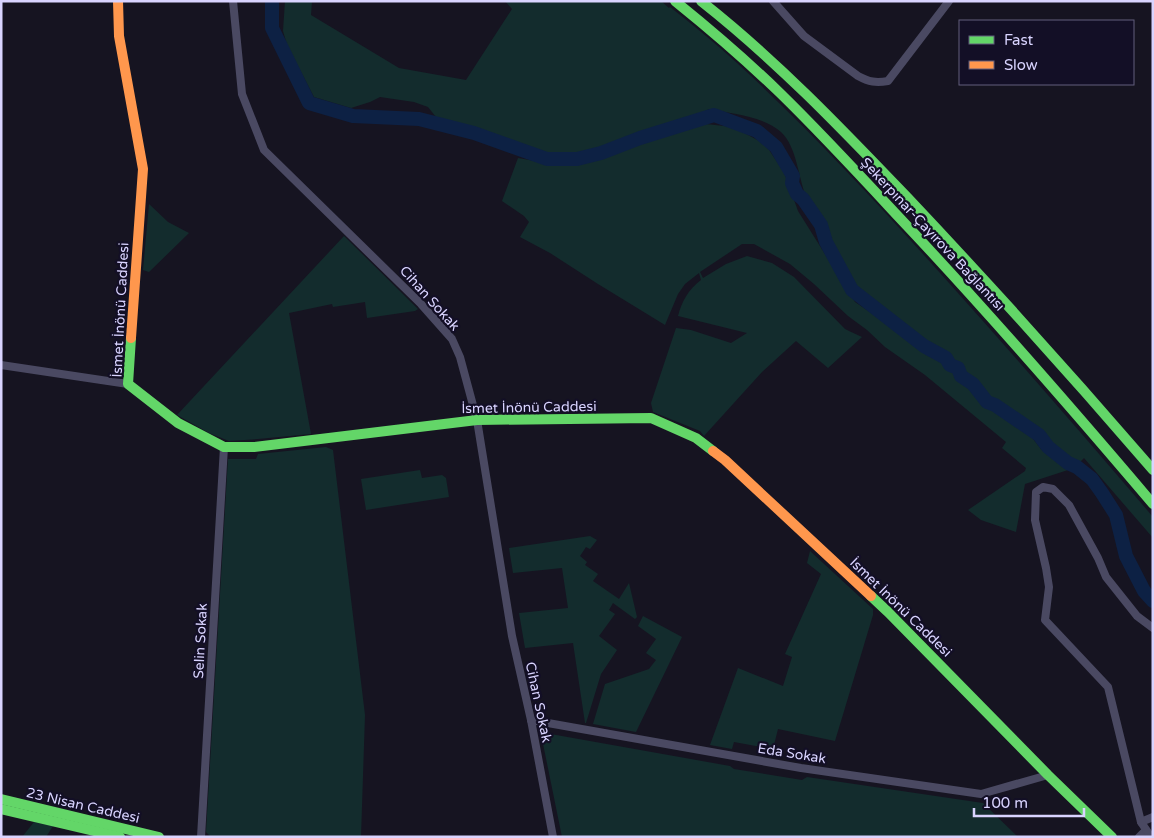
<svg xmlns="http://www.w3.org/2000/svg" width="1154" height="838" font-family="'Varela Round',sans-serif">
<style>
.green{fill:#132c2d}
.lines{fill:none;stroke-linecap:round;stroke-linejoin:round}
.river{stroke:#0d2144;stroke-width:14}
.street{stroke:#4a4962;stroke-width:8}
.fast{stroke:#63d668;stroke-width:10}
.slow{stroke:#ff974d;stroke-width:10}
.labels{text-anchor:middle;stroke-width:4.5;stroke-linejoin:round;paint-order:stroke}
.street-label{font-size:14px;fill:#d9d4ff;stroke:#130f26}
</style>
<rect width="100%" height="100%" fill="#161421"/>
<!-- green -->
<g class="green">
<path d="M285,1H312L311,15L399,68L466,80L512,9L505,1H661L669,8L670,7C693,25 715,43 737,63C812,132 881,207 949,283C1018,360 1086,438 1153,517V538L1084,458L1076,466L1055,450L1038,430L1024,419L989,398L974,383L960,366L954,363L949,356L914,335L894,318L870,301L867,297L856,291C851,273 840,259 831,243C828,238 827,231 824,226C818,215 810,207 806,196C798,177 797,147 781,132C763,116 732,114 709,109L688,120L612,144L603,149L578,155L545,156L490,134L436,117L428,107L414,102L380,97L370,102L351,108L314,97L287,45L283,31Z"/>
<path d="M697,123L733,127L765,144L784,172L798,211L855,302L938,358C943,365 951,369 956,376L984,405L992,409L1027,431L1041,449L1068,470L1025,484L1016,532L981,520L968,510L1025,471L1026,468L1002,448L1006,442L925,375L885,347L867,330L848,316L814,284L790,264L754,244H742L700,272L703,278L726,264L747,256L772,263L794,277L845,329L849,331L862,337L828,368L796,341L762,372L704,436L700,431L653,412L651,403L676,328L691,330L731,343L747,333L678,316C682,301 688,290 701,280L699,273L685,284L678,294L665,325L598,284L550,253L520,237L529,222L524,216L502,201L518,158L553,164L604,157L637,141Z"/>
<path d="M149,204L168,222L189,233L149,272L143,270Z"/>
<path d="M344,236L418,309L415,311L367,318L365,302L333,307L332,304L289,313L311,434L258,439L229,441L209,433L177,415Z"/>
<path d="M326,447L333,450L365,715L361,837H211L206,832L228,459H256L258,454Z"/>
<path d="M420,470L422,478L442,475L446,478L449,497L366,510L361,479Z"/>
<path d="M590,536L597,540L590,549L586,547L580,556L587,562L585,565L598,574L593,581L619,599L629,583L637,617L635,619L613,603L609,610L615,614L599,636L617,650L601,674L586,723H585L573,643L525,648L519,613L568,608L562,568L513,573L509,548Z"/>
<path d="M810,551L873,609V615L835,741L778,729L773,749L734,742L732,749L710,745L738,668L783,686L792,657L785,654L821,574L807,563Z"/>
<path d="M643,616L682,637L636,732L593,724L605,684L649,669L656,660L646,653L656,639L638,626Z"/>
<path d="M545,733L730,766L734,769L802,780L807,777L983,803L1018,837H562L541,734Z"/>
<path d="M34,822L53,826L46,837H22Z"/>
</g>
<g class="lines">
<!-- river -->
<path class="river" d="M272,1V28L309,103L353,116L419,119L474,133L547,159H577L601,153L640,138L714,115L757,131L776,147L793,176L792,183L797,194L803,199L821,225L826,242L852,290L924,346L946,358L950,365L958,368L961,376L973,384L987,402L995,405L1039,435L1048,447L1068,463L1077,467L1092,479L1102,493L1116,515L1126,556L1144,591L1153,601"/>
<!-- street -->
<g class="street">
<path d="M233,1L242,94L264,150L421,304L452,339L460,357L477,420L512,636L531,720L553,837"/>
<path d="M773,1L804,36L858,76C869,82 876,83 888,81L949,1"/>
<path d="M1,365L128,384"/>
<path d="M531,720L801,768L981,794L1048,775"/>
<path d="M1141,822L1153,817"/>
<path d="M201,837L224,447"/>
<path d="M1139,837L1146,830"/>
<path d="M1151,837L1141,822L1108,687L1045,620L1049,587L1046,568L1035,520L1036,492L1043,487L1053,489L1069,505L1098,558L1106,577L1137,616L1153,628"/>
</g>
<!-- fast -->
<g class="fast">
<path d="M675,1C711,30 747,61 780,93C820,132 857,172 895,213C984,307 1069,405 1153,504"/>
<path d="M701,1C776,60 841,128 907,197C991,286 1073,377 1153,470"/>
<path d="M131,338L128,384L178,423L224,447H254L477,420L651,418L696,438L713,451"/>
<path d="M871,596L888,612L1048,775L1112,837"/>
<path d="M1,799L159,837"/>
<path d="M1,809L120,837"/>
</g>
<!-- slow -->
<g class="slow">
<path d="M118,1L119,36L143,169L131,338"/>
<path d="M713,451L725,460L871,596"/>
</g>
</g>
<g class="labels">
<!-- street labels -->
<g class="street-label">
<text transform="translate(933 234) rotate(47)" y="5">Şekerpınar-Çayırova Bağlantısı</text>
<text transform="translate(430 298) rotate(48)" y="5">Cihan Sokak</text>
<text transform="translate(120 310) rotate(-87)" y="5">İsmet İnönü Caddesi</text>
<text transform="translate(529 407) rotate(-1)" y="5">İsmet İnönü Caddesi</text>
<text transform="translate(901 607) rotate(44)" y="5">İsmet İnönü Caddesi</text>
<text transform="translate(200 641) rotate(-87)" y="5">Selin Sokak</text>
<text transform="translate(539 702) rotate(78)" y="5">Cihan Sokak</text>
<text transform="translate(792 753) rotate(9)" y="5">Eda Sokak</text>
<text transform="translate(83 805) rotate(13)" y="5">23 Nisan Caddesi</text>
</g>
</g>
<!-- border -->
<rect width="1154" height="838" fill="none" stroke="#d9d4ff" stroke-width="5"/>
<!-- legend -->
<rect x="959" y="20" width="175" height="65" fill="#130f26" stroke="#625e7d"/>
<rect x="969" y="36" width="25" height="8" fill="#63d668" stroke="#625e7d"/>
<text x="1004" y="45" font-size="15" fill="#d9d4ff">Fast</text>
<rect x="969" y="61" width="25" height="8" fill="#ff974d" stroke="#625e7d"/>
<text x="1004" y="70" font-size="15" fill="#d9d4ff">Slow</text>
<!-- scale -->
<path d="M974 808v8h110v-8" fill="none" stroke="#d9d4ff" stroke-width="2.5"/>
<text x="982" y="808" font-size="15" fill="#d9d4ff" stroke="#130f26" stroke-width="4" paint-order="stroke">100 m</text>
</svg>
